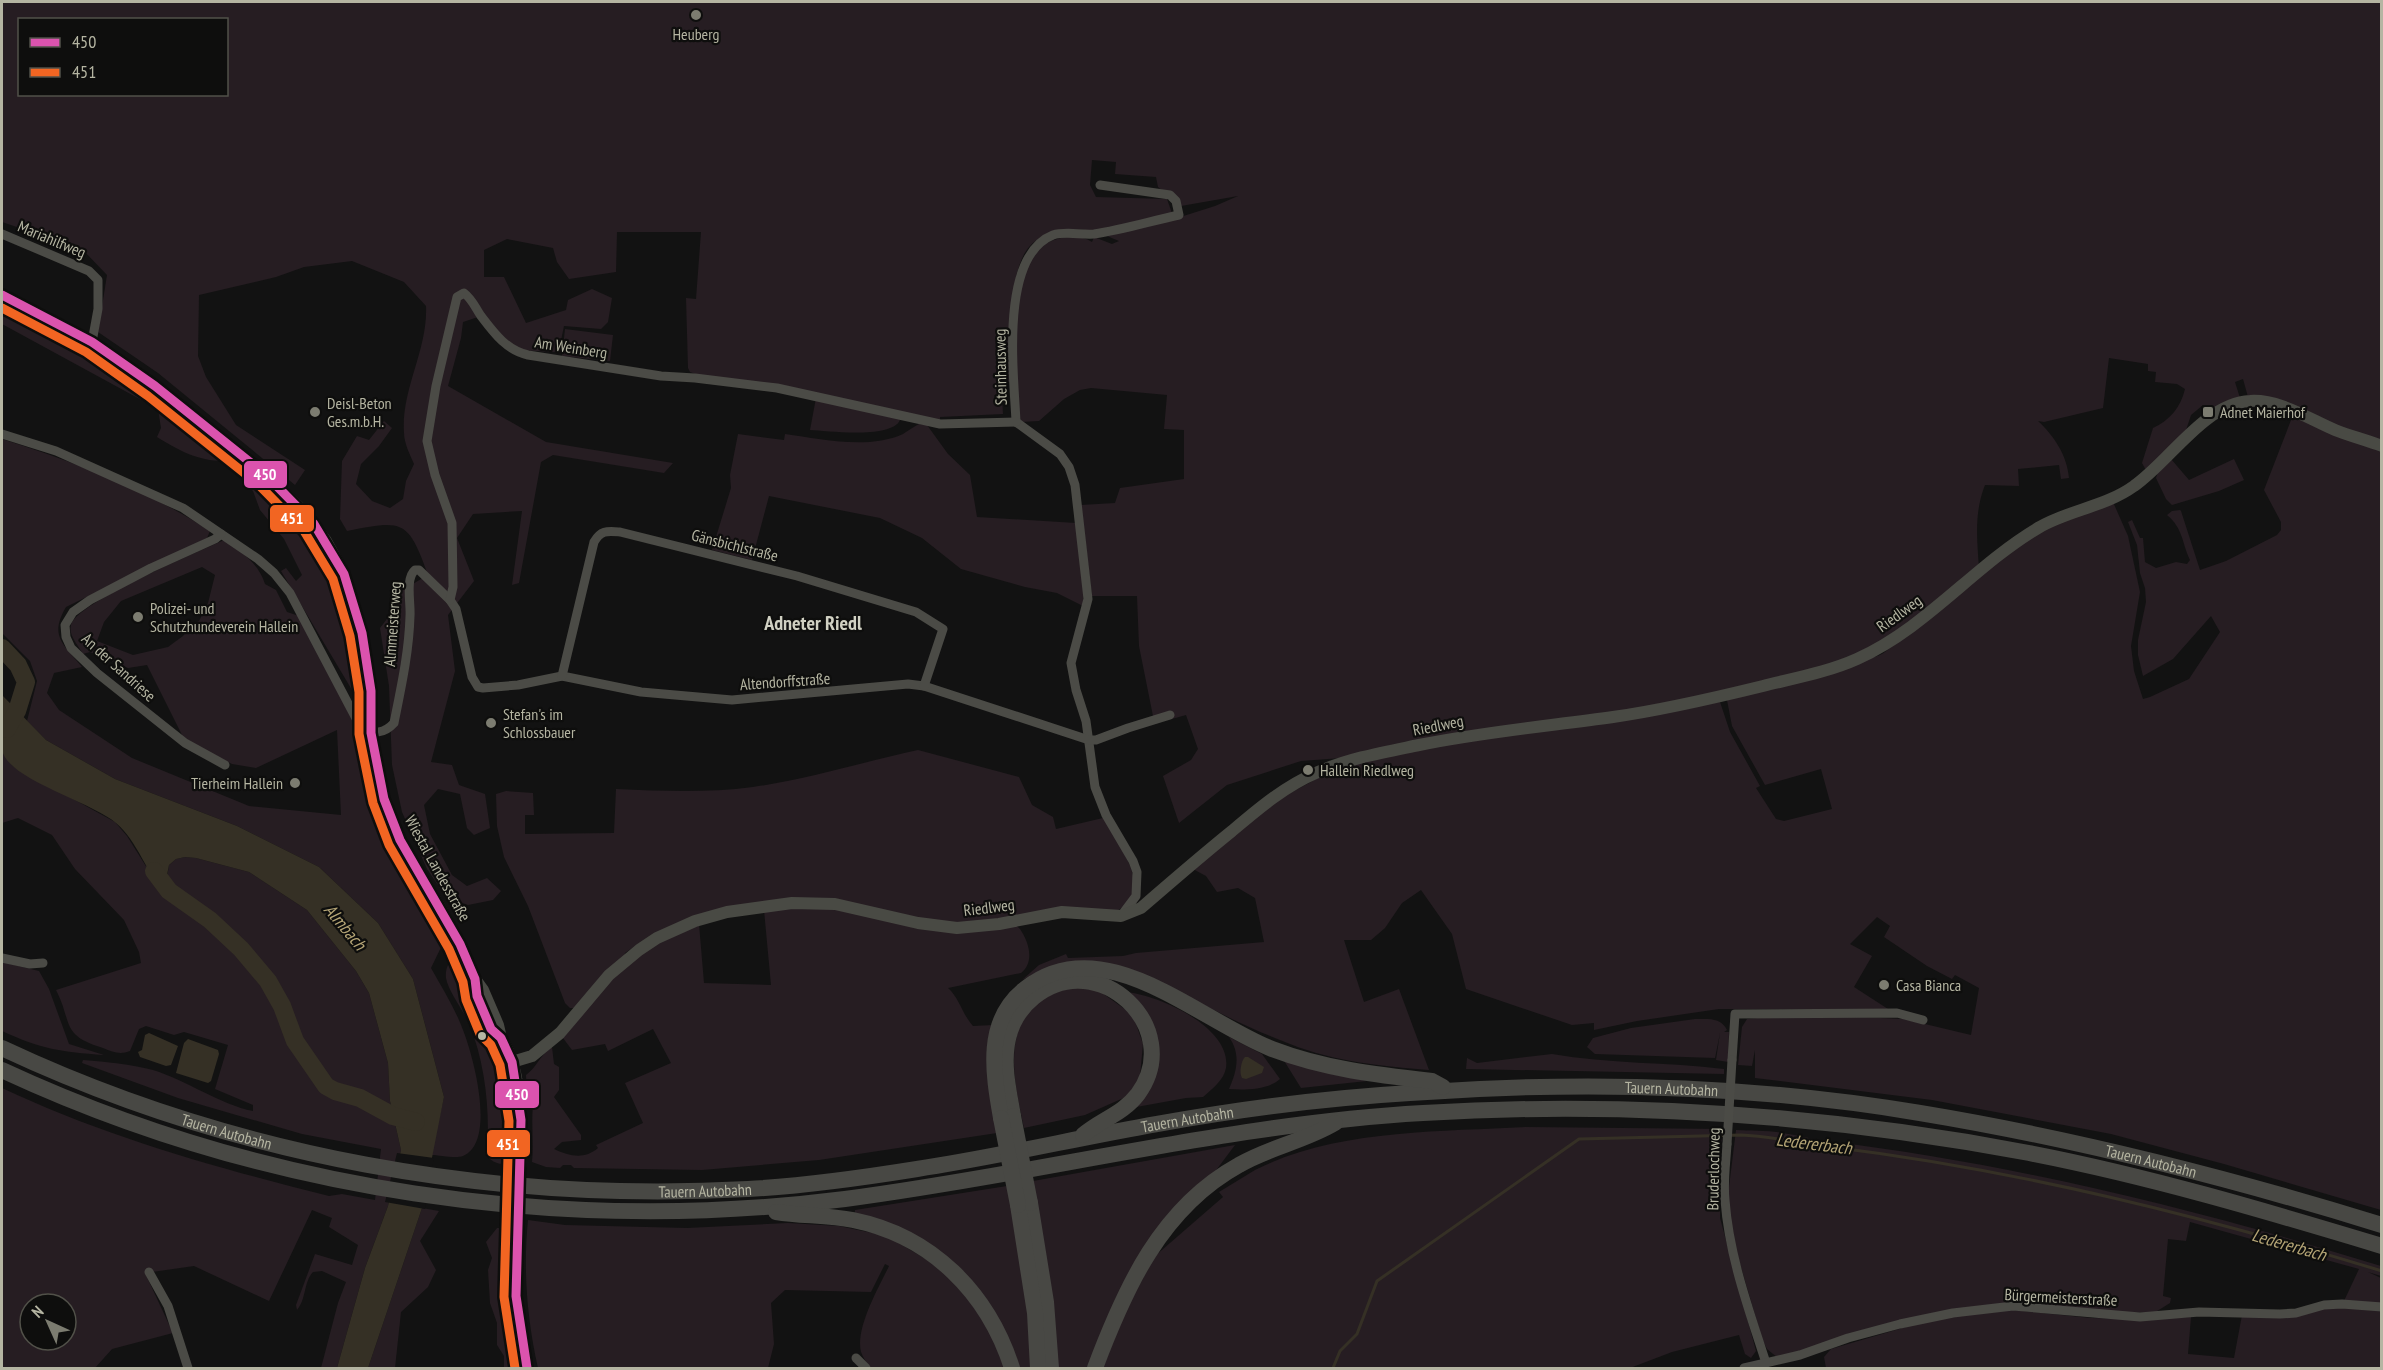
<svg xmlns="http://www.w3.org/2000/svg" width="2383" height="1370" font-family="'PT Sans Narrow',sans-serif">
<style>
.green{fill:#261d22;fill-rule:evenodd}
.water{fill:#353025}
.pier{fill:#121212}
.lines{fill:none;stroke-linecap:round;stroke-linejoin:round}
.stream{stroke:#353025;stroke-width:3}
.river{stroke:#353025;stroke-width:18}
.street{stroke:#4b4b46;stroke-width:9}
.secondary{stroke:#494a44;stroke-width:12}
.highway{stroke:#484844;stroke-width:16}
.street-bridge{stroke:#4b4b46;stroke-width:9}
.secondary-bridge{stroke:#494a44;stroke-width:12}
.highway-bridge{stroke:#484844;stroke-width:16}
.bus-1-casing{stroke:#0e0e0d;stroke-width:14}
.bus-2-casing{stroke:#0e0e0d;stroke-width:14}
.bus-1{stroke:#db53ae;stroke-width:9}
.bus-2{stroke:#f26522;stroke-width:9}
.poi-dot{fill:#7c7c70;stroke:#0e0e0d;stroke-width:2}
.bus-dot{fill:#b5b5a2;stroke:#0e0e0d;stroke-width:2}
.labels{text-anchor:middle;stroke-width:4.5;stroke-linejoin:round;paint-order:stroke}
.poi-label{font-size:16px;fill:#b5b5a2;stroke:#0e0e0d;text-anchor:start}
.street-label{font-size:16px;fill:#b5b5a2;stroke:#0e0e0d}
.water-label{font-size:18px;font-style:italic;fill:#b4a475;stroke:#0e0e0d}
.quarter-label{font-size:20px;font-weight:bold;fill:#d1d1c3;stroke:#0e0e0d}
.line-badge{stroke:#0e0e0d;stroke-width:2}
.badge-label{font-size:16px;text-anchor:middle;font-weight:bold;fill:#fff}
</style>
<rect width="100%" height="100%" fill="#121212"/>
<!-- green -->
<g class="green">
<path d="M2,2H2381V443L2248,397L2243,379L2235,382L2240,398L2210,413L2203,405L2191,415L2185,433L2147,472L2142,463L2153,428C2169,421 2181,407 2185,389L2177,384L2155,382L2156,372L2148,371V364L2109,358L2103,408L2044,422L2038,421C2054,436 2067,455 2069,478L2061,479L2059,465L2018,469L2019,486L1985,485C1974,513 1977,539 1979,568L1890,638L1847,660L1807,673L1634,710L1355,757L1301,761L1227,785L1179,823L1163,776L1191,760L1198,749L1186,715L1172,719L1153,716L1139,646L1137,596H1092L1081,505L1115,503L1120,488L1184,479V430L1164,429L1167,395L1091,388L1080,390L1064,399L1039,421L1020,422C1017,384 1010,288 1030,257C1037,247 1051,240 1061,238C1072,236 1083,236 1092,242L1094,237L1112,244L1119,241C1096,231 1086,227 1061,231C1048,233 1038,237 1029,247C1007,272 1011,349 1010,382H1001L1003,414L940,417V421C860,401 780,386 698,375L690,372L688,368L686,298L696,299L701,232H617L616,272L569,279L557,262L553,248L507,239L484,250V277H504L526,323L566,310L568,300L592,289L612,298L608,322L601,329L564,326L559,350L554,352L518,350L503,338L484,315L463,322L461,338L448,386L546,442L673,463L664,473L553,455L541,462L519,583L512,585L522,511L473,514L457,538L474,581L448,615L455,671L431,762L452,765L459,785L485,794L490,828L474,835L467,828L460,794L438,789L424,805L430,834L452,875L467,886L487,878L501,891L493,900L468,905L446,897L427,869L402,812L392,765L389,686L380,628L396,607L399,592L428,575C408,519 403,520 347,531L340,519L342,461L357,436L369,440L384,421L392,428L379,446L361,464L356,484L372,501L390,508L403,499L406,481L414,464C410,455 404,443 404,433C401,389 428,350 426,306L404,282L352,261L304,267L276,277L199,295L198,356L206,377L236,425L305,470L295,485L158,373L98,332L107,275L82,249L2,222ZM20,20H226V94H20ZM1092,160L1116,162L1115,174L1156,177L1158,187L1181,206L1238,196L1215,206L1174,219L1167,199L1096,197L1090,185Z"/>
<path d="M2,305L101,355L222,449L276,494L309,529L335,573L347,616L356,681L352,690L281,571L286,568L296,581L302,575L284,539L260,510L253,491L223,461C198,461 178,450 157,437L161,428L158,409L2,324Z"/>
<path d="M565,329L613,335L610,361L562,356Z"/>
<path d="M816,398L898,417L900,420C892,439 828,431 810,430Z"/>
<path d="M2293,415L2381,448V1210L2224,1164L2111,1134L1932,1100L1755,1078V1050L1752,1066L1738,1065L1742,1027L1747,1019L1757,1018L1836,1016L1904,1019L1971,1035L1979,988L1955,975L1952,979L1927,966L1884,937L1890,926L1877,917L1850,944L1872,956L1854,987L1888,1009H1719L1637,1021L1594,1030V1023L1572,1025L1466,989L1452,934L1421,890L1402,903L1385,928L1371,940H1344L1364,1002L1399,989L1429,1070C1381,1066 1335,1062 1290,1044C1261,1033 1233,1020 1206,1006C1143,972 1093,941 1022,980L1039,965L1066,954L1068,958L1123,956L1136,953L1264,942L1255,898L1238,888L1217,892L1206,876L1191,868L1268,805L1333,770L1400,752L1720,702L1730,732L1760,786L1756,788L1776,819L1784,821L1832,809L1821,769L1765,785L1732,726L1727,700L1867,658C1879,658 1888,651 1895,642L2035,532L2113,502L2128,536L2140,592L2131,646L2134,671L2143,699L2150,697L2189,679L2220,632L2211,616L2173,659L2143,676L2138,655V640L2146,602L2145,588L2140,573L2137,545L2128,522L2132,520L2140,538H2143L2145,562L2156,568L2176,562L2187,564L2190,560C2182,543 2183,528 2167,515L2172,511L2180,510L2181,511L2200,570L2226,561L2277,535L2281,530V522L2264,490Z"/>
<path d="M919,424L927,425L948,454L970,475L977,517L1076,523L1084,592L1083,606L1057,593L1025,587L961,569L922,538L880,518L769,496L752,560L712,550L731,488L730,475L738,434L784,440L785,434C821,439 868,450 903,434C908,431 913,427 919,424Z"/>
<path d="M2,439C75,462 145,489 210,531L207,538L66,607C49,636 63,644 82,667L54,673L47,693L59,710L132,758L249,806L341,815L337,730L256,768L232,764L184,739L147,665L128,668L90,652L83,654C78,645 68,635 71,625C77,602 198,552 224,540C241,552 258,562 265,584L276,590L287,612L299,616L363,741L374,799L389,842L446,937L431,968C442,988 455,1008 463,1030C473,1055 497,1142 463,1156C455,1159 440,1155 431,1155L444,1097L413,979L378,923L319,867L237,826L115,779L46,740L27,721L37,681L30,661L2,633ZM202,567L215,575L208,603L199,621L192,625L183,636L168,647L133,655L97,641L104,622L121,601Z"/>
<path d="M2171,459L2189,480L2234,459L2244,480L2219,491L2172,505L2166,499L2156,478L2158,472Z"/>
<path d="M918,750L1019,777L1032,805L1053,817L1056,829L1103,818C1119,844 1159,895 1112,913L1014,917L955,925L783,900L638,944L625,953L624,959L574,1008H570L565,1003L528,906L504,857L497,826L496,794L506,791L533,793L534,815H525V834L614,833L616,789C662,791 707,793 753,787C809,779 863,762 918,750Z"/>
<path d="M2,752L13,766L115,822L127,836L164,895L169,865L176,859L185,857L196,858L249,872L307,910L356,971L369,993L388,1063L390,1101L401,1150L388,1206L365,1268L337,1368H321L338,1303L346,1282L322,1271L313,1272C303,1283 307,1298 297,1310L296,1305L315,1254L352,1265L358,1245L329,1227L332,1218L312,1210L269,1301L194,1266L145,1273L173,1333L112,1349L95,1368H2V1088C106,1137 217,1168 329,1196L342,1194L375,1200L381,1149L302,1134L178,1098L82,1063L83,1060C107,1062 130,1064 153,1070C186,1080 221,1105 253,1111V1105L215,1089L228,1045L184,1032L174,1035L146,1026L139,1029L130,1051C120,1055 113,1052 103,1048C60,1035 73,1023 56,990L141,963L139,952L124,920L75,869L52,835L18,818L2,823ZM30,1304H66V1340H30Z"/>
<path d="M832,907L888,918L1017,926L1020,929C1029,942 1035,962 1021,973L948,988C960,999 962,1014 973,1026L993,1025L997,1133L819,1160L702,1170L574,1168L571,1165H563L560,1168L546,1167L532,1162C534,1143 531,1125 533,1105L527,1097L526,1075C537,1067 540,1055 552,1047L554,1064L559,1067V1090L554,1097L581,1135V1140L562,1142L554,1149C569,1156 584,1160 598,1148L596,1145L643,1123L625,1083L671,1063L653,1029L608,1051L605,1044L572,1050L563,1038L606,983L653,945L699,924L704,983L771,985L764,910Z"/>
<path d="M454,958L462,961C467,974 478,996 478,1009C477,1016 475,1020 477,1027C482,1041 491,1051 498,1063C514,1094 513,1128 510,1162C501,1166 493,1163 487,1156C490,1111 486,1066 469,1023C463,1010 448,991 446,978C445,970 448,962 454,958Z"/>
<path d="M2,962L39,971L49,989L69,1044L104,1055C61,1052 41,1049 2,1031Z"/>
<path d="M1072,988L1098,990L1133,1015L1143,1044L1140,1076L1128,1096L1085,1115L1024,1128C1014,1082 999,1021 1050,994C1056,990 1065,989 1072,988Z"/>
<path d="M1125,992C1157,994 1232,1027 1226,1068C1224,1080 1212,1089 1203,1097L1186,1098L1131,1108L1156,1058Z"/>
<path d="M1695,1019C1708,1019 1721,1017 1727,1030L1724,1032H1729L1728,1062L1716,1060L1720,1033L1715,1058L1595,1054L1587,1047L1593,1038L1631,1028Z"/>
<path d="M1229,1037L1262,1054L1280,1079C1268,1090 1245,1090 1229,1089C1237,1071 1241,1054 1229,1037Z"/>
<path d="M1552,1054C1609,1064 1667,1062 1724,1069V1074L1466,1069L1467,1058L1477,1063Z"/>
<path d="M1283,1059L1332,1074L1367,1081L1301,1088Z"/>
<path d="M1526,1127L1723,1129L1720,1151V1218L1756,1351L1751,1358L1745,1354L1739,1335L1672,1352L1630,1368H1103L1124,1314L1155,1256L1223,1197L1219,1192C1231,1185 1243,1177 1255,1170C1336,1129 1438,1132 1526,1127Z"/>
<path d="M1736,1130C1751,1131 1767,1130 1782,1133C1797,1135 1811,1139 1826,1141C2016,1164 2200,1210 2381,1266V1276L2368,1272L2381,1278V1304L2344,1301L2359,1269L2190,1222L2186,1241L2168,1239L2163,1296L2171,1298L2170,1303L2154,1313L1974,1307L1778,1358L1767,1349L1762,1339L1731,1233L1728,1195Z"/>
<path d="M1235,1145L1214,1173L1182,1200L1088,1368H1057L1033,1181Z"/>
<path d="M1007,1186L1023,1265L1033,1368H1018L977,1289L855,1214V1210Z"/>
<path d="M422,1208L439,1211L420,1241L436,1270L428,1287L401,1312L395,1368H368Z"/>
<path d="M528,1220L565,1225L687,1228L788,1223L839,1226L887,1236L939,1267L965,1295L990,1330L1006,1368H871C867,1363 863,1358 861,1352C855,1328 879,1287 889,1266L885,1264L871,1292L785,1290L771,1303L774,1344L768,1368H538C527,1319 523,1270 528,1220Z"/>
<path d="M497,1228H507L508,1317L517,1368H504V1356L497,1345V1323L490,1303L488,1270L492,1258L486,1242Z"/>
<path d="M2350,1307L2381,1311V1368H1826L1824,1357L1831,1349L1933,1319L2013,1310L2091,1318L2143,1319L2191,1317L2188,1354L2234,1358L2242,1315L2289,1318L2316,1309Z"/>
</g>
<!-- water -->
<g class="water">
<path d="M2,695L46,740L115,779L237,826L319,867L378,923L413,979L444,1097L422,1208L368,1368H337L365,1268L388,1206L401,1150L390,1101L388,1063L369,993L356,971L307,910L249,872L196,858L185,857L176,859L169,865L167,875L170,884L169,891L164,895C147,872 137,841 116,823C92,802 7,779 2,750C0,733 2,712 2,695Z"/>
<path d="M149,1033L178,1046L171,1065L166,1066L140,1057L138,1052L142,1050L145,1035Z"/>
<path d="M188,1039L218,1050L219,1054L211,1081L208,1083L176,1073L184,1043Z"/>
<path d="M1245,1057H1248L1264,1067L1262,1073L1246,1079L1242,1078C1239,1073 1241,1061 1245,1057Z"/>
</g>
<!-- pier -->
<path class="pier" d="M397,1153L434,1158L425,1209L385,1202Z"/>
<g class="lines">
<!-- stream -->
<path class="stream" d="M1333,1368L1340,1351L1357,1334L1377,1281L1579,1139L1741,1135C1772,1136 1801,1144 1831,1147C2019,1170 2201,1216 2382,1271"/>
<!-- river -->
<g class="river">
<path d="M2,648L18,665L26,682L17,711L7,729"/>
<path d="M154,871L169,891L210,920L241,949L268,981L282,1006L295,1041L326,1086L335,1091L360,1098L393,1116L416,1122"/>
</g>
<!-- street -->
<g class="street">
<path d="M2,234L89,271L98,280V309L92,342"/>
<path d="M1016,422L1060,454L1069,467L1075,485L1088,599L1071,663L1076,690L1086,721L1095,787L1106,815L1133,861L1137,872L1136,896L1124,912"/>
<path d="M1016,422C1014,374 999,256 1053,235C1065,231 1081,235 1094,234C1122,230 1151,221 1179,215L1176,201L1170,195L1100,185"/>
<path d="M2,434L56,451L183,508L258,559L274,573L290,593L361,728C374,734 384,734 394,723C401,688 409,652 410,616C411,604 405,578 415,570H419L450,600L456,609L472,677L478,687L483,688L518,685L562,676L641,692L732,700L908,684L924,686L1089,740H1096L1128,728L1170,715"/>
<path d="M221,534L215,539L151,568L90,600L73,612L65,625L66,637L71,648L97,673L185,743L225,765"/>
<path d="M450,600L453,587L452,523L435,475L427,441L436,386L457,297L464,293C472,299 475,307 481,316C494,333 506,350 528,355L661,376L695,378L777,388L940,424L1016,422"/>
<path d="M562,676L594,542C601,530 607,531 620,532L797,576L916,612L943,629L924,686"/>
<path d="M2,958L30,964L43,963"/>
<path d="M1732,1060L1735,1014L1897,1013L1923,1020"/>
<path d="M1727,1144C1726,1162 1723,1182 1725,1200C1729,1256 1749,1310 1766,1363"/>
<path d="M149,1272L168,1306L188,1368"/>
<path d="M856,1358L866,1368"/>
<path d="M1744,1368L1800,1355L1848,1338L1900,1324L1953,1313L2013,1306L2140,1317L2199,1312L2280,1314L2296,1313L2324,1305L2342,1304L2382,1307"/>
</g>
<!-- secondary -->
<g class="secondary">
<path d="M2,295L92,342L155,386L266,475L301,509L326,541L344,574L362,633L371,691V733L384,799L400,840L439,906L460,944L475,979L483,990L498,1025L501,1038"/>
<path d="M497,1034C521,1060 521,1117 521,1151"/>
<path d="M512,1062L532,1056L560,1033L609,975L639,950L657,938L695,921L727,912L792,903L835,904L918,923L957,928L999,924L1062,912L1121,916L1141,908C1171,882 1201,856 1232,831C1259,808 1285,786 1318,772C1350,758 1385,752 1419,745C1483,732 1548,726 1613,717C1663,710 1714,698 1763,686C1795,678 1828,672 1857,659C1926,628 1974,566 2038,528C2068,510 2105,507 2134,486C2169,462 2205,403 2250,401C2279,399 2309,419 2335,430C2350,436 2366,440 2382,446"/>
<path d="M516,1239V1296L527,1368"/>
</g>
<!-- highway -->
<g class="highway">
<path id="s1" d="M2,1048C234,1157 492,1203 748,1189C804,1186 861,1178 917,1169C997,1157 1077,1138 1157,1124C1240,1109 1326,1098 1410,1093C1578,1081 1754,1085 1920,1113C2077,1139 2230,1178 2382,1225"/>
<path d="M2,1070C262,1191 560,1235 845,1199C1038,1174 1228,1124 1423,1113C1626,1101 1829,1115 2029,1153C2148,1176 2266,1211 2382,1246"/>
<path d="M1013,1116C1009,1092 1003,1068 1007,1044C1010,1025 1019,1009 1034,997C1098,945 1186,1028 1138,1094C1123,1114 1100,1120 1083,1135"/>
<path d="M1001,1118C993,1072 984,1020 1026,988C1104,928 1198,1020 1272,1049C1324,1069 1377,1075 1432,1081L1443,1087"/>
<path d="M1030,1203L1046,1302L1051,1368"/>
<path d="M1018,1205L1035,1313L1038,1368"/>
<path d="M776,1212C802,1216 828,1215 853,1220C932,1236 988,1293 1012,1368"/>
<path d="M1095,1368C1125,1288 1161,1208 1239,1165C1270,1147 1305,1141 1335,1123"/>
</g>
<!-- street-bridge -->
<path class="street-bridge" d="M1727,1144L1732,1060"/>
<!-- secondary-bridge -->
<path class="secondary-bridge" d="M516,1239L521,1151"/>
<!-- highway-bridge -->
<g class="highway-bridge">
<path d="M1013,1116L1030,1203"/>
<path d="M1001,1118L1018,1205"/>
</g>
<!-- bus-1 casing -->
<g class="bus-1-casing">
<path id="bus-1" d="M2,295L92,342L155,386L266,475L314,524L344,574L362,633L371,691V733L384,799L400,840L460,944L475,979L477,996L491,1029L501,1038L512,1062L521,1120L516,1296L527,1368"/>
</g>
<!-- bus-2 casing -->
<g class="bus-2-casing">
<path id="bus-2" d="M2,308L86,352L148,396L258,484L304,531L333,579L350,636L359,692V734L373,803L389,845L449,949L463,982L466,1000L480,1034L491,1045L500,1065L509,1121L504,1297L515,1368"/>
</g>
<!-- bus-1 -->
<use href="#bus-1" class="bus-1"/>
<!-- bus-2 -->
<use href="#bus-2" class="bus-2"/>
</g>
<!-- markers -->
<g class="poi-dot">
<circle cx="696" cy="15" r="6"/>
<circle cx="315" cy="412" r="6"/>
<rect x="2202" y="406" width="12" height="12" rx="3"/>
<circle cx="138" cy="617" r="6"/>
<circle cx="491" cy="723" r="6"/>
<circle cx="1308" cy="770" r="6"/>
<circle cx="295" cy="783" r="6"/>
<circle cx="1884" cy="985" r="6"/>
</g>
<circle class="bus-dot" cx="482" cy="1036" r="5"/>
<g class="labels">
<!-- poi labels -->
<g class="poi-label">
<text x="696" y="40" text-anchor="middle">Heuberg</text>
<text x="327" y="409">Deisl-Beton<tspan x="327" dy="18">Ges.m.b.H.</tspan></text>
<text x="2220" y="418">Adnet Maierhof</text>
<text x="150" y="614">Polizei- und<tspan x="150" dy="18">Schutzhundeverein Hallein</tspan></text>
<text x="503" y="720">Stefan's im<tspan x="503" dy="18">Schlossbauer</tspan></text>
<text x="1320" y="776">Hallein Riedlweg</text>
<text x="283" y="789" text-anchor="end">Tierheim Hallein</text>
<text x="1896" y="991">Casa Bianca</text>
</g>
<!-- street labels -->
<g class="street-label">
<text transform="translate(52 239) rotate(23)" y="6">Mariahilfweg</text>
<text transform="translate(571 347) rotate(9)" y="6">Am Weinberg</text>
<text transform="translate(1000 367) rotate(-91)" y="6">Steinhausweg</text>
<text transform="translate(735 545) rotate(14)" y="6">Gänsbichlstraße</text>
<text transform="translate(1899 613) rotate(-36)" y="6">Riedlweg</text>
<text transform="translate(392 624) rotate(-86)" y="6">Almmeisterweg</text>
<text transform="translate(119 667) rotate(42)" y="6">An der Sandriese</text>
<text transform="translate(785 681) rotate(-4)" y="6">Altendorffstraße</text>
<text transform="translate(1438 725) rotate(-11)" y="6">Riedlweg</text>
<text transform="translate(438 868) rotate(61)" y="6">Wiestal Landesstraße</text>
<text transform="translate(989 907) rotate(-7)" y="6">Riedlweg</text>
<text dy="6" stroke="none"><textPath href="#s1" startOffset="1698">Tauern Autobahn</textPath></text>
<text dy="6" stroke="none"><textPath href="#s1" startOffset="1212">Tauern Autobahn</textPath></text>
<text dy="6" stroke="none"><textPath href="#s1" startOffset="240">Tauern Autobahn</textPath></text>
<text dy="6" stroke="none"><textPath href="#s1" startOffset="2184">Tauern Autobahn</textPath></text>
<text transform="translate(1713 1169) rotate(-89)" y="6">Bruderlochweg</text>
<text dy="6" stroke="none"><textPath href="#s1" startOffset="724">Tauern Autobahn</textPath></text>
<text transform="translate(2061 1297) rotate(3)" y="6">Bürgermeisterstraße</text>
</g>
<!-- water labels -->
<g class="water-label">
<text transform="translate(345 927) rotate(50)" y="6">Almbach</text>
<text transform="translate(1814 1144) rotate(7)" y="6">Ledererbach</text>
<text transform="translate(2289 1245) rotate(16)" y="6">Ledererbach</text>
</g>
<!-- quarter labels -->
<g class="quarter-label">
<text x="813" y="630">Adneter Riedl</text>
</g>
</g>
<g class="line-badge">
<rect x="243" y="460" width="45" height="29" rx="6" fill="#db53ae"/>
<rect x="269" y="504" width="46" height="29" rx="6" fill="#f26522"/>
<rect x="494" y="1080" width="46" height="29" rx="6" fill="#db53ae"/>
<rect x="486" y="1129" width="45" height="29" rx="6" fill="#f26522"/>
</g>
<g class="badge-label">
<text x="265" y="480">450</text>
<text x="292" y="524">451</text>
<text x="517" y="1100">450</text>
<text x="508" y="1150">451</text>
</g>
<!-- border -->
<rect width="2383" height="1370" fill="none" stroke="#b5b5a2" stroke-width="6"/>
<!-- legend -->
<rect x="18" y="18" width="210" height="78" fill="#0e0e0d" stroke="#515149" stroke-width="1.5"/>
<rect x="30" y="38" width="30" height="9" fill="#db53ae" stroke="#515149" stroke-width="1.5"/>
<text x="72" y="48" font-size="18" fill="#b5b5a2">450</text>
<rect x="30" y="68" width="30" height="9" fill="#f26522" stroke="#515149" stroke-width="1.5"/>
<text x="72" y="78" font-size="18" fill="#b5b5a2">451</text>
<!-- north arrow -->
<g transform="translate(48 1322) rotate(315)"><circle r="28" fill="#0e0e0d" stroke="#515149" stroke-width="1.5"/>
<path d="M0-4.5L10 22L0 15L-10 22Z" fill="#7c7c70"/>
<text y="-9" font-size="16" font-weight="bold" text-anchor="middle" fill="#b5b5a2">N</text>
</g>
</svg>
